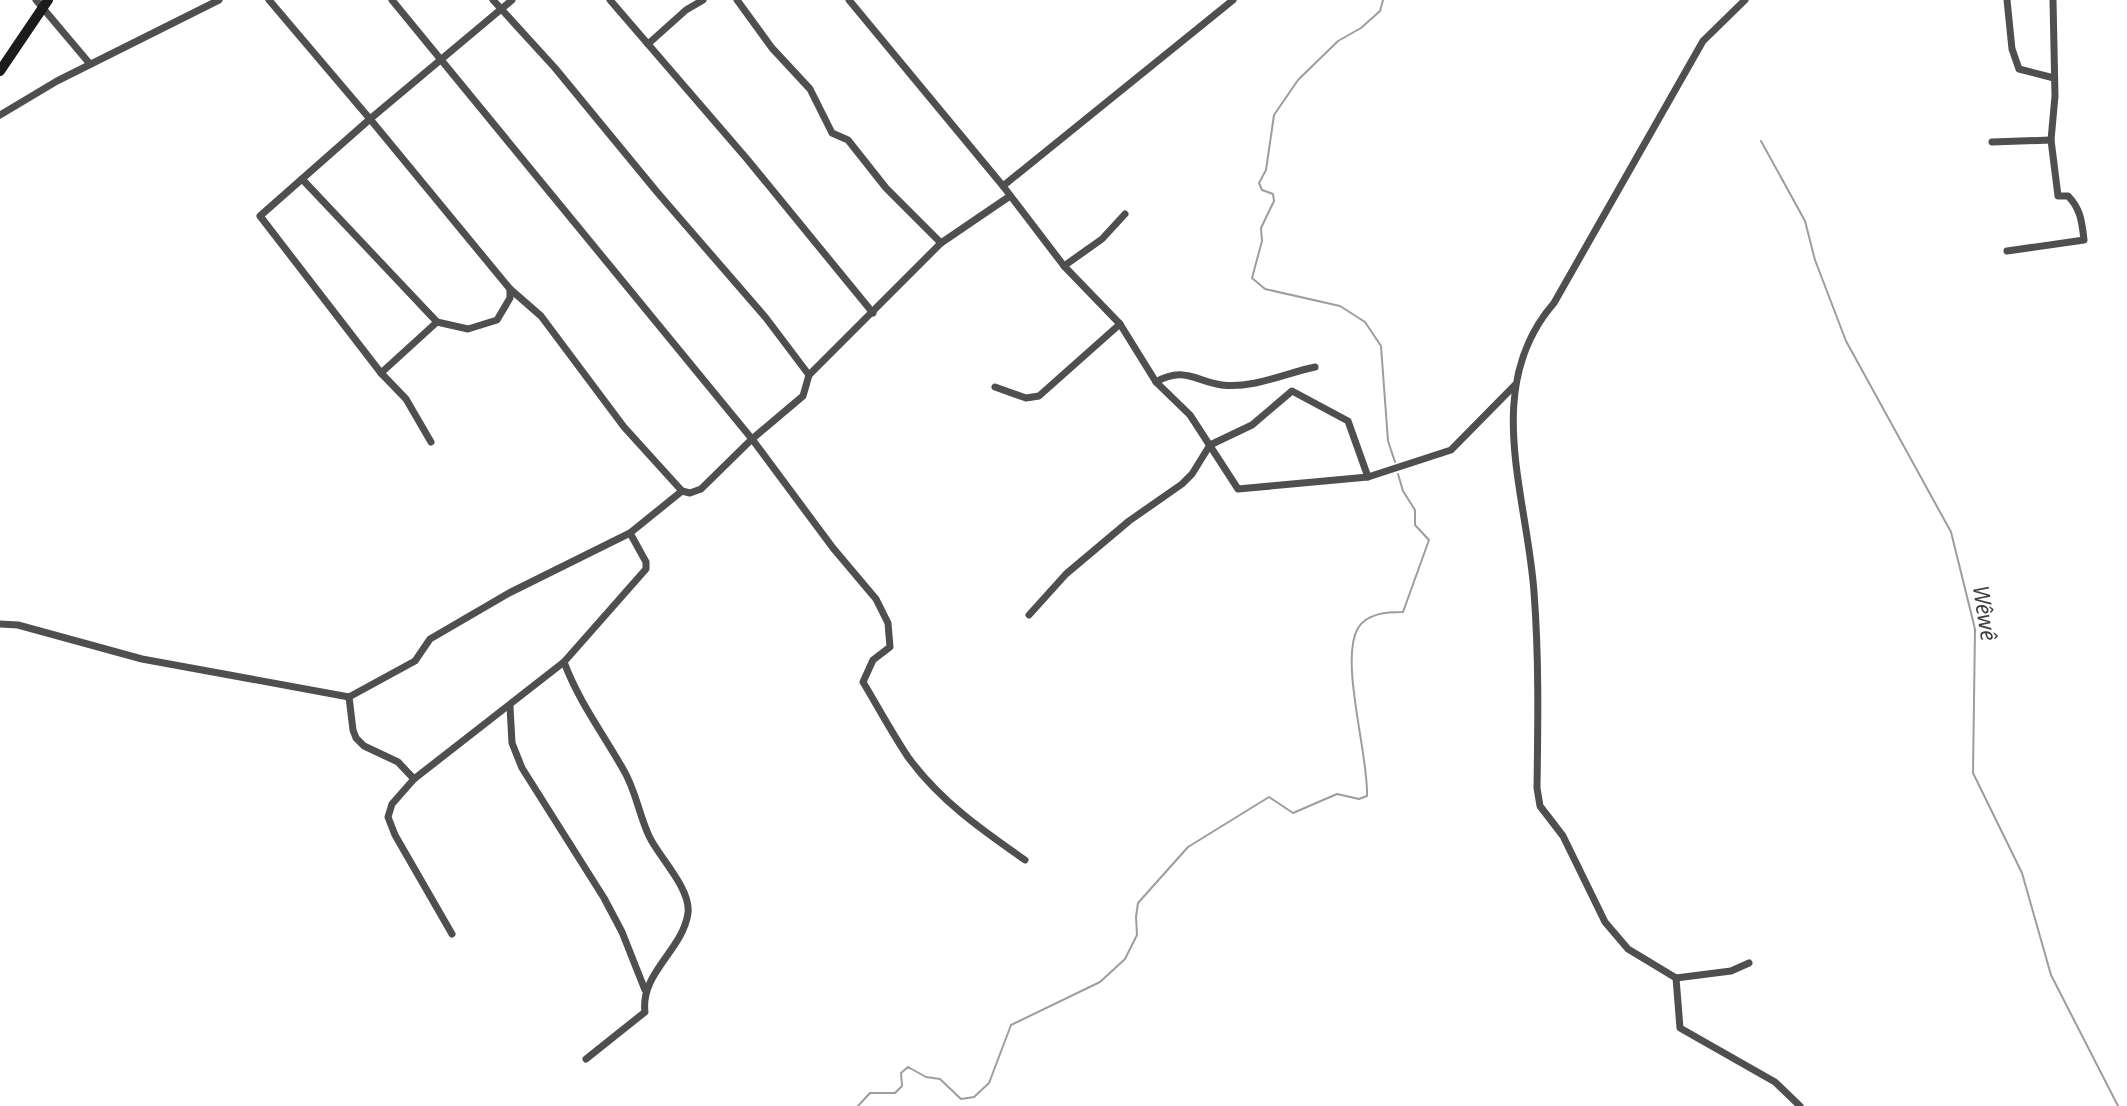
<svg xmlns="http://www.w3.org/2000/svg" width="2127" height="1106" font-family="'Noto Sans',sans-serif">
<style>
.lines{fill:none;stroke-linecap:round;stroke-linejoin:round}
.stream{stroke:#9d9d9d;stroke-width:2}
.street{stroke:#4f4f4f;stroke-width:7}
.secondary{stroke:#1c1c1c;stroke-width:10}
.labels{text-anchor:middle;stroke-width:7;stroke-linejoin:round;paint-order:stroke}
.water-label{font-size:22px;font-style:italic;fill:#3e3e3e;stroke:#fff}
</style>
<rect width="100%" height="100%" fill="#fff"/>
<g class="lines">
<!-- stream -->
<g class="stream">
<path d="M1383,0L1380,11L1361,28L1338,41L1298,80L1274,115L1266,170L1259,183L1262,190L1273,194L1274,201L1261,228L1262,241L1252,278L1265,289L1340,306L1365,322L1381,346L1388,441L1395,462"/>
<path d="M1761,141L1805,221L1815,260L1846,341L1951,532L1975,629L1973,773L2022,873L2051,975L2118,1106"/>
<path d="M858,1106L870,1093H895L902,1086L901,1073L908,1067L926,1077L940,1079L961,1099L974,1097L989,1083L1011,1025L1100,982L1125,959L1137,935L1136,917L1138,903L1188,847L1269,797L1293,813L1337,794L1359,799L1367,796C1369,757 1339,660 1358,628C1367,613 1388,612 1403,612L1429,540L1415,525V510L1403,491L1398,474"/>
</g>
<!-- street -->
<g class="street">
<path d="M36,0L90,64"/>
<path d="M269,0L370,119L260,216L381,373L437,322L468,329L497,320L510,298V289"/>
<path d="M392,0L752,439L833,548L876,599L888,623L890,647L873,660L863,682C878,707 892,733 908,757C939,800 982,830 1025,860"/>
<path d="M512,0L370,119L510,289L541,316L624,427L682,491"/>
<path d="M610,0L747,159L873,313"/>
<path d="M737,0L772,48L810,89L832,133L848,140L886,188L941,243"/>
<path d="M849,0L1003,186L1064,266L1120,324L1156,382L1190,415L1238,489L1368,477L1451,450L1515,385"/>
<path d="M1745,0L1703,41L1554,303C1481,387 1527,494 1534,592C1539,657 1538,722 1537,788L1540,806L1563,836L1605,922L1628,949L1676,978L1680,1028L1775,1082L1800,1106"/>
<path d="M2007,0L2012,49L2019,69L2054,78"/>
<path d="M648,44L686,10L703,0"/>
<path d="M0,115L57,81L219,0"/>
<path d="M1992,142L2051,140"/>
<path d="M302,179L437,322"/>
<path d="M1003,186L1233,0"/>
<path d="M2007,251L2084,240C2082,223 2081,209 2068,196H2058L2051,140L2055,96L2053,0"/>
<path d="M1064,266L1102,239L1125,214"/>
<path d="M381,373L406,399L431,442"/>
<path d="M809,375L941,243L1010,196"/>
<path d="M1156,382C1183,366 1196,381 1222,385C1252,389 1286,373 1315,367"/>
<path d="M995,387L1026,398L1039,396L1120,324"/>
<path d="M1029,615L1066,574L1129,521L1182,484L1192,474L1210,445L1252,425L1292,391L1348,421L1368,477"/>
<path d="M0,624L18,625L142,659L349,697"/>
<path d="M564,662C579,702 602,732 623,769C636,790 639,816 650,838C660,858 691,889 688,913C683,950 640,973 645,1012L586,1059"/>
<path d="M510,707L512,743L522,768L604,898L622,932L645,990"/>
<path d="M414,779L398,762L364,746L356,738L353,730L349,697L415,661L430,639L509,593L630,533"/>
<path d="M452,934L395,835L388,817L392,804L414,779L564,662L646,569V562L630,533L682,491L690,493L701,489L752,439L803,396L809,375L766,318L657,192L555,68L493,0"/>
<path d="M1676,978L1731,971L1749,963"/>
</g>
<!-- secondary -->
<path class="secondary" d="M0,71L48,0"/>
</g>
<g class="labels">
<!-- water labels -->
<g class="water-label">
<text transform="translate(1985 613) rotate(81)" y="8">Wêwê</text>
</g>
</g>
</svg>
